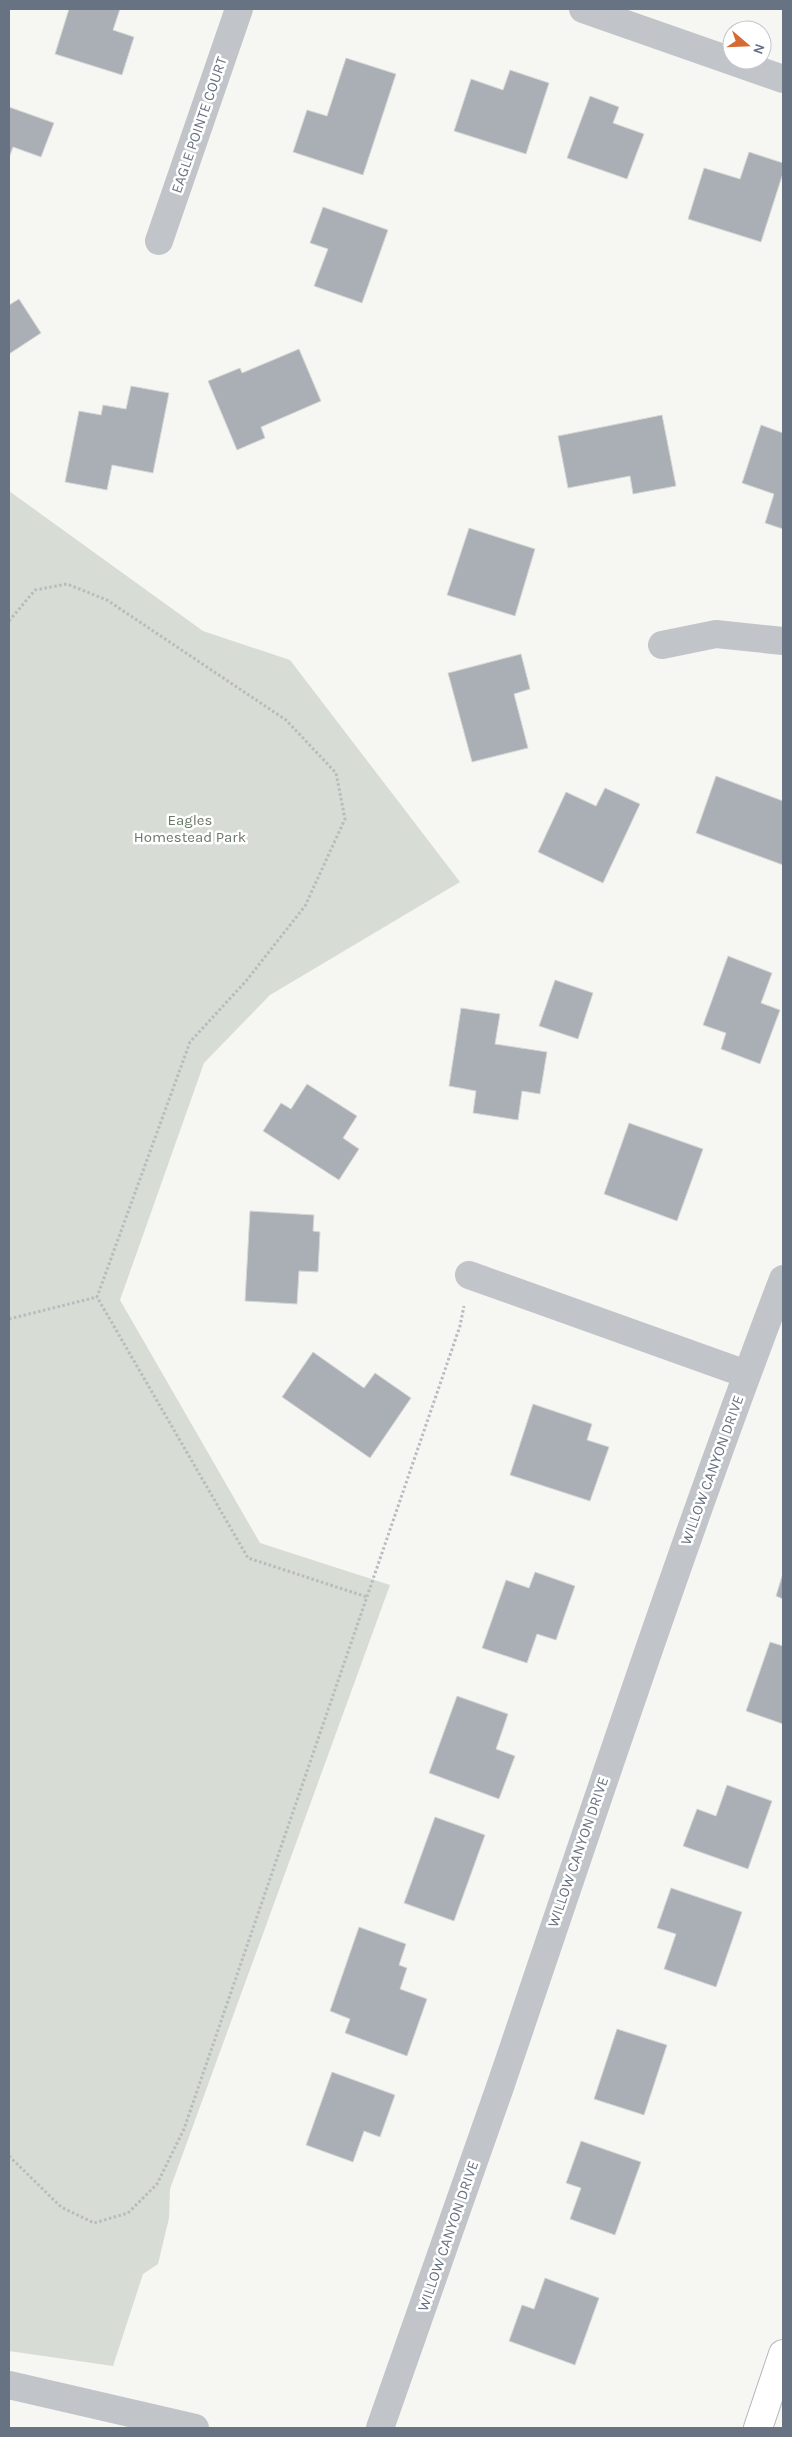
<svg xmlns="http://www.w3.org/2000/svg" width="792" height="2437" font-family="Karla,sans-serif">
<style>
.green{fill:#d7dcd4}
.building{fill:#a9afb5;stroke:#d7d7d6}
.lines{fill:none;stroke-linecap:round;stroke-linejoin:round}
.secondary-casing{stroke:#b4b8bc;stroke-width:30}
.path{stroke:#b9bbbe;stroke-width:3;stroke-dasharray:2.5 2.5;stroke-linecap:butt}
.street{stroke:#c1c4c8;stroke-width:28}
.secondary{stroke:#fff;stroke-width:28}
.labels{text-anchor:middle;stroke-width:5;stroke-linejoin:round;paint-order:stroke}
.street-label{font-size:15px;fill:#677382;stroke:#fff}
.park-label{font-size:15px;fill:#687966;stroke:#fff}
</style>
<rect width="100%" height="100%" fill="#f6f6f3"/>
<!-- green -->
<path class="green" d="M9,491L203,631L290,660L460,882L270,995L204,1063L120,1300L260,1543L390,1585L170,2189L169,2218L158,2264L143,2274L113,2366L9,2351Z"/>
<!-- building -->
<g class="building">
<path d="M69,9H120L113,30L134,37L122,75L55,54Z"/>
<path d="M346,58L396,74L363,175L293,152L307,110L327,116Z"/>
<path d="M510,70L549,83L526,154L454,131L471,79L503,90Z"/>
<path d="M590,96L619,107L613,123L644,134L627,179L567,158Z"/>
<path d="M9,107L54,123L41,157L13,147L9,158Z"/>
<path d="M749,152L783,163V173L761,242L688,219L704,168L740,179Z"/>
<path d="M323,207L388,230L362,303L314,286L328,249L310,243Z"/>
<path d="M19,299L41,333L9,354V305Z"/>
<path d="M299,349L321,401L261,427L265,438L237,450L208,381L240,368L242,373Z"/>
<path d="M131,386L169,393L153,473L112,465L107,490L65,482L79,411L101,415L103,405L126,409Z"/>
<path d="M662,415L676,486L633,494L630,476L568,488L558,436Z"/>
<path d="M761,425L783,433V529L765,523L774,494L742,483Z"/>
<path d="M469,528L535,549L515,616L447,595Z"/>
<path d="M521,654L530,689L514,694L528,748L472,762L448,673Z"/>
<path d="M716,776L783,801V865L696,833Z"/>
<path d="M605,788L640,804L603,883L538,852L566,792L596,806Z"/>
<path d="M728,956L772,973L761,1003L780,1010L760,1064L721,1049L726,1033L703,1025Z"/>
<path d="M555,980L593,993L578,1039L539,1026Z"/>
<path d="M461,1008L500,1014L495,1044L547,1052L540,1094L522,1091L518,1120L473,1113L476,1091L449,1086Z"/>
<path d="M307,1084L357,1116L343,1138L359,1149L339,1180L263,1131L281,1103L291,1109Z"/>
<path d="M629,1123L703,1149L677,1221L604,1194Z"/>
<path d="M250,1211L314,1215L313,1231L320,1232L318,1272L299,1271L297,1304L245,1301Z"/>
<path d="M313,1352L364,1388L375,1373L411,1398L370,1458L282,1397Z"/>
<path d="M533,1404L592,1424L587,1440L609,1447L590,1501L510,1475Z"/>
<path d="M535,1572L575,1586L556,1640L537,1634L527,1663L482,1648L506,1580L529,1588Z"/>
<path d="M783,1573V1599L776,1596Z"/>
<path d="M770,1642L783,1646V1724L746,1711Z"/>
<path d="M457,1696L508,1714L496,1749L515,1756L499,1799L429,1773Z"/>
<path d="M727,1785L772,1801L748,1869L683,1846L697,1809L716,1816Z"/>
<path d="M435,1817L485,1835L454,1921L404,1903Z"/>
<path d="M671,1888L742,1912L716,1987L664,1969L676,1934L657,1928Z"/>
<path d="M359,1927L406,1944L399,1965L407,1968L400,1989L427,1999L407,2056L345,2033L350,2019L330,2011Z"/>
<path d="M617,2029L667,2045L644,2115L594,2099Z"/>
<path d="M332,2072L395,2095L380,2137L364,2131L353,2162L306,2145Z"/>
<path d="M581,2141L641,2162L615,2235L570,2219L581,2188L566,2183Z"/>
<path d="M545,2278L599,2298L575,2365L509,2341L522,2305L534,2309Z"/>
</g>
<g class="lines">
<!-- secondary casing -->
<g class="secondary-casing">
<path id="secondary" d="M758,2428L783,2354"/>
</g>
<!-- path -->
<g class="path">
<path d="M9,621L35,590L67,584L107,600L286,720L336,773L345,819L305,906L246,981L190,1042L97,1297L248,1558L367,1597"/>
<path d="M9,1319L97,1297"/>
<path d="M9,2156L61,2207L94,2223L128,2213L157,2184L184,2129L460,1326L464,1306"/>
</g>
<!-- street -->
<g class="street">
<path d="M583,9L783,79"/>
<path d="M159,241L239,9"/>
<path d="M662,645L716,634L783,641"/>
<path d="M469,1275L746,1374"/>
<path d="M9,2385L195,2428"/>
<path d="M380,2428C420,2315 460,2201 500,2087C592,1817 681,1546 783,1279"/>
</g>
<!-- secondary -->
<use href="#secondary" class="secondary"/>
</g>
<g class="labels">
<!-- street labels -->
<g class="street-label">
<text transform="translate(199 125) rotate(-71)" y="5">EAGLE POINTE COURT</text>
<text transform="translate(712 1470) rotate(-70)" y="5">WILLOW CANYON DRIVE</text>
<text transform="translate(578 1852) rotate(-71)" y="5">WILLOW CANYON DRIVE</text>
<text transform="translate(448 2236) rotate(-71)" y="5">WILLOW CANYON DRIVE</text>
</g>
<!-- park labels -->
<g class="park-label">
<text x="190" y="825">Eagles<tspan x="190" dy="17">Homestead Park</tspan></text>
</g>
</g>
<!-- border -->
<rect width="792" height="2437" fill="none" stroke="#677382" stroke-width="20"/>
<!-- north arrow -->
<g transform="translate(747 45) rotate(109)"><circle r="24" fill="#ffffff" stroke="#c2c7cd"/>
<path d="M0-4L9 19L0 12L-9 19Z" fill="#d56a34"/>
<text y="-8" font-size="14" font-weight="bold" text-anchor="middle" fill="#677382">N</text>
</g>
</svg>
